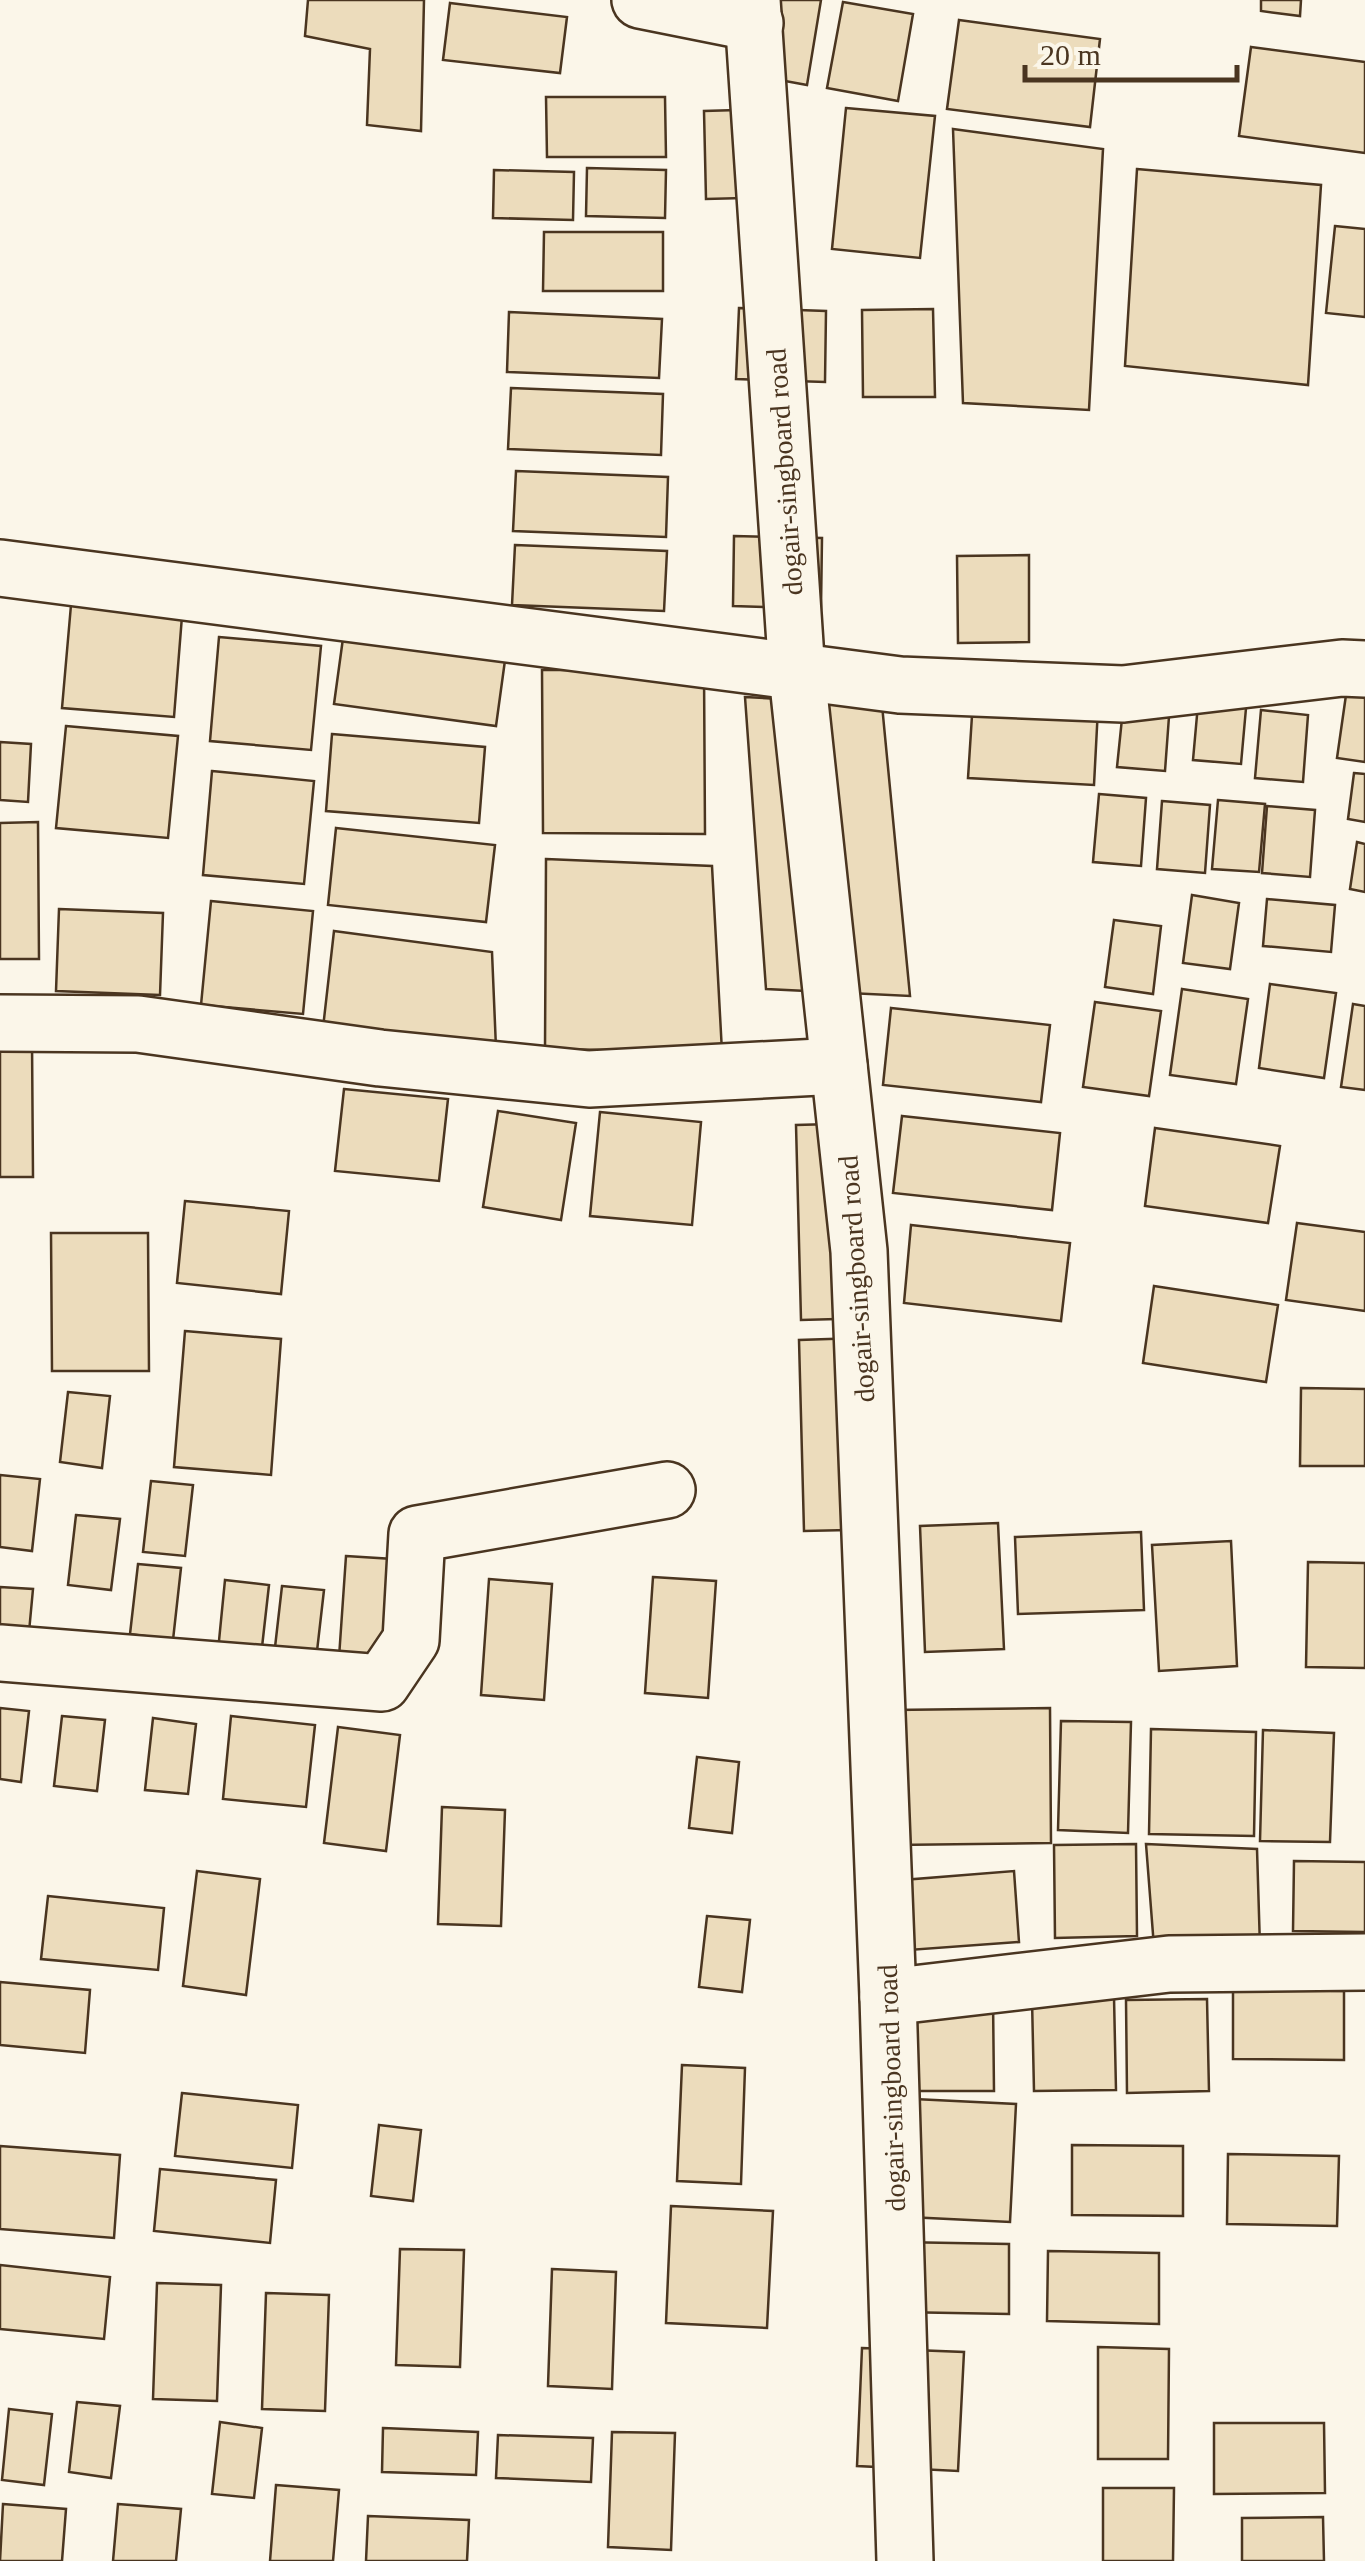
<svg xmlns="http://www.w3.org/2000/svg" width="1365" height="2561" font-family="Georgia,serif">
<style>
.building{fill:#ecdcbc;stroke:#4a3520;stroke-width:2.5}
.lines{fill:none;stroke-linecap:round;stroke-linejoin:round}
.minor-casing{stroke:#4a3520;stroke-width:60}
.minor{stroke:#fbf6e9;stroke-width:55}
.labels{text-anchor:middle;stroke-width:8;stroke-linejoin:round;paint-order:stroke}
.street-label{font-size:28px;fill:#4a3520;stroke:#fbf6e9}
</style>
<rect width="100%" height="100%" fill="#fbf6e9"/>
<!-- building -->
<g class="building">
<path d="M308,0H424L421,131L367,125L370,49L305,36Z"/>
<path d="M750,0H821L807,85L736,72Z"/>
<path d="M1261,0H1301L1300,16L1261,11Z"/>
<path d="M843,2L913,14L898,101L827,88Z"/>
<path d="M450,3L567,17L560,73L443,60Z"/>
<path d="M959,20L1100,39L1090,127L947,109Z"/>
<path d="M1251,47L1365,62V153L1239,136Z"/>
<path d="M546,97H665L666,157H547Z"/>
<path d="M846,108L935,116L920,258L832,249Z"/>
<path d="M775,109L778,197L706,199L704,111Z"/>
<path d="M953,129L1103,149L1089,410L963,403Z"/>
<path d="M587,168L666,170L665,218L586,216Z"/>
<path d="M1137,169L1321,185L1308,385L1125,366Z"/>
<path d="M494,170L574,172L573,220L493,218Z"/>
<path d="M1335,226L1365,229V317L1326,313Z"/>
<path d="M544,232H663V291H543Z"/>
<path d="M739,308L826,311L825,382L736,379Z"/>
<path d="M933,309L935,397H863L862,310Z"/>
<path d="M509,312L662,319L659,378L507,372Z"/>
<path d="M511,388L663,394L661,455L508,449Z"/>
<path d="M516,471L668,477L666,537L513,531Z"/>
<path d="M734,536L822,538L821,609L733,606Z"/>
<path d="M515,545L667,551L664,611L512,605Z"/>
<path d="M1029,555V642L958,643L957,556Z"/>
<path d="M71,605L182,616L174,717L62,708Z"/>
<path d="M344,631L506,653L496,726L334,704Z"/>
<path d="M219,637L321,646L311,750L210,741Z"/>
<path d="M542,670H704L705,834L543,833Z"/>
<path d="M1348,681L1365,683V762L1337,758Z"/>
<path d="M1199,693L1247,697L1241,764L1193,760Z"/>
<path d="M745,697L882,705L910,996L766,989Z"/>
<path d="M1124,699L1170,703L1165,771L1117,767Z"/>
<path d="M973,700L1098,708L1094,785L968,778Z"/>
<path d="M1261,710L1308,715L1303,782L1255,778Z"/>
<path d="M66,726L178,736L168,838L56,828Z"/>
<path d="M332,734L485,747L479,823L326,811Z"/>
<path d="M0,742L31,744L28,802L0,800Z"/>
<path d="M212,771L314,781L304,884L203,875Z"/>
<path d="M1354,773L1365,774V822L1348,819Z"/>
<path d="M1099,794L1146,798L1141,866L1093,862Z"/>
<path d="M1218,800L1265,804L1259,872L1212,869Z"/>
<path d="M1162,801L1210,805L1205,873L1157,869Z"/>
<path d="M1267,806L1315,810L1310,877L1262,873Z"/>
<path d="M38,822L39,959H0V823Z"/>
<path d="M336,828L495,845L486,922L328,905Z"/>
<path d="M1357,842L1365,844V892L1350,889Z"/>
<path d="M546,859L712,866L722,1052L545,1049Z"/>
<path d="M1192,895L1239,903L1230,969L1183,963Z"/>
<path d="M1267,899L1335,905L1331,952L1263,946Z"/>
<path d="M211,901L313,911L303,1014L201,1005Z"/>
<path d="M59,909L163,913L160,995L56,991Z"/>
<path d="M1114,920L1161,926L1153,994L1105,987Z"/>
<path d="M334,931L492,952L496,1048L323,1028Z"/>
<path d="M1270,984L1336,993L1324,1078L1259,1068Z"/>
<path d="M1182,989L1248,999L1236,1084L1170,1075Z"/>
<path d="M1095,1002L1161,1011L1149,1096L1083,1087Z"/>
<path d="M1353,1004L1365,1006V1090L1341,1087Z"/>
<path d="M891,1008L1050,1025L1041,1102L883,1085Z"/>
<path d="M0,1040H32L33,1177H0Z"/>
<path d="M344,1089L448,1099L439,1181L335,1171Z"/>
<path d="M498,1111L576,1123L561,1220L483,1207Z"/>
<path d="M600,1112L701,1122L692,1225L590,1216Z"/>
<path d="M902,1116L1060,1133L1052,1210L893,1193Z"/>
<path d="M869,1123L874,1318L801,1320L796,1125Z"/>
<path d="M1155,1128L1280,1146L1268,1223L1145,1206Z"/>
<path d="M185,1201L289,1211L281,1294L177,1283Z"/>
<path d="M1297,1223L1365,1232V1311L1286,1300Z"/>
<path d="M911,1225L1070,1243L1061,1321L904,1303Z"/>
<path d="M51,1233H148L149,1371H52Z"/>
<path d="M1154,1286L1278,1305L1266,1382L1143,1363Z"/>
<path d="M185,1331L281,1339L271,1475L174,1467Z"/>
<path d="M889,1337L895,1529L804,1531L799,1340Z"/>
<path d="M1301,1388L1365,1389V1466H1300Z"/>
<path d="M68,1392L110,1396L102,1468L60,1462Z"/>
<path d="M0,1475L40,1479L32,1551L0,1547Z"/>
<path d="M151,1481L193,1485L185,1556L143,1552Z"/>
<path d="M76,1515L120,1519L111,1590L68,1585Z"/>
<path d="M998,1523L1004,1649L925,1652L920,1526Z"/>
<path d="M1141,1532L1144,1610L1018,1614L1015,1537Z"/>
<path d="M1231,1541L1237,1666L1159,1671L1152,1545Z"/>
<path d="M346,1556L409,1560L401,1677L338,1672Z"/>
<path d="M1308,1562L1365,1563V1668L1306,1667Z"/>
<path d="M138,1564L181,1568L173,1640L130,1634Z"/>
<path d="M653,1577L716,1581L708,1698L645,1693Z"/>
<path d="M489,1579L552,1584L544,1700L481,1695Z"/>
<path d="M225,1580L269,1585L261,1656L218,1651Z"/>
<path d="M282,1586L324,1590L316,1660L274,1656Z"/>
<path d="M0,1587L33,1589L29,1632L0,1630Z"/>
<path d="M0,1708L29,1711L21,1782L0,1779Z"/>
<path d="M1050,1708L1051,1843L894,1845L892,1710Z"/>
<path d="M62,1716L105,1720L97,1791L54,1786Z"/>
<path d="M231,1716L315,1725L306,1807L223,1799Z"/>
<path d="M153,1718L196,1724L188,1794L145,1790Z"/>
<path d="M1061,1721L1131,1722L1128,1833L1058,1830Z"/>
<path d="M338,1727L400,1735L386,1851L324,1843Z"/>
<path d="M1151,1729L1256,1732L1254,1836L1149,1834Z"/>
<path d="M1263,1730L1334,1733L1330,1842L1260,1841Z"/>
<path d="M697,1757L739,1762L732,1833L689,1828Z"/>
<path d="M442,1807L505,1810L501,1926L438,1924Z"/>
<path d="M1136,1844L1137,1936L1055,1938L1054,1845Z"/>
<path d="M1146,1844L1257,1849L1260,1947H1154Z"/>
<path d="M1294,1861L1365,1862V1932L1293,1931Z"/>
<path d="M197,1871L260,1879L246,1995L183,1986Z"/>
<path d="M1014,1871L1019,1942L909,1950L903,1880Z"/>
<path d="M48,1896L164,1908L158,1970L41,1959Z"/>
<path d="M707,1916L750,1920L742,1992L699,1987Z"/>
<path d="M0,1982L90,1990L85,2053L0,2045Z"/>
<path d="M1233,1989L1344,1991V2060L1233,2059Z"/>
<path d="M1114,1997L1116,2090L1034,2091L1032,1999Z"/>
<path d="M993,1998L994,2091H913L911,1999Z"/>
<path d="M1207,1999L1209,2091L1127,2093L1126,2000Z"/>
<path d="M682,2065L745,2068L741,2184L677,2181Z"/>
<path d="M182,2093L298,2105L292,2168L175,2156Z"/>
<path d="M914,2099L1016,2104L1010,2222L908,2217Z"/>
<path d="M379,2125L421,2130L413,2201L371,2196Z"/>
<path d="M1072,2145L1183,2146V2216L1072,2215Z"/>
<path d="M0,2146L120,2155L114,2238L0,2229Z"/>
<path d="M1228,2154L1339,2156L1337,2226L1227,2224Z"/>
<path d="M160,2169L276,2180L270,2243L154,2231Z"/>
<path d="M671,2206L773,2211L767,2328L666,2323Z"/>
<path d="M898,2242L1009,2244V2314L898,2312Z"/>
<path d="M400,2249L464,2250L460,2367L396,2365Z"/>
<path d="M1048,2251L1159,2253V2324L1047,2321Z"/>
<path d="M0,2265L110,2277L104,2339L0,2329Z"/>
<path d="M552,2269L616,2272L612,2389L548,2386Z"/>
<path d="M157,2283L221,2285L217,2401L153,2399Z"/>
<path d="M266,2293L329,2295L325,2411L262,2409Z"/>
<path d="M1098,2347L1169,2349L1168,2459H1098Z"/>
<path d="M862,2348L964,2352L958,2471L857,2466Z"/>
<path d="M77,2402L120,2406L111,2478L69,2472Z"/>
<path d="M9,2409L52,2414L44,2485L2,2480Z"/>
<path d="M220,2422L262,2428L254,2498L212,2494Z"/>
<path d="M1214,2423H1324L1325,2493L1214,2494Z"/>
<path d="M383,2428L478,2432L476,2475L382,2472Z"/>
<path d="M612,2432L675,2433L671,2550L608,2547Z"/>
<path d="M498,2435L593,2438L591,2482L496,2478Z"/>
<path d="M276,2485L339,2490L333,2561H270Z"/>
<path d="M1103,2488H1174L1173,2561H1103Z"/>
<path d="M3,2504L66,2509L62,2561H0Z"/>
<path d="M118,2504L181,2509L176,2561H113Z"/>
<path d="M368,2516L469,2520L467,2561H366Z"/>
<path d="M1323,2517L1324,2561H1242V2518Z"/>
</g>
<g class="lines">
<!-- minor casing -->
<g class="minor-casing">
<g id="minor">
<path d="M640,0L755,23"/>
<path d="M752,0L797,674L859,1251L888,1997L905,2561"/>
<path d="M0,568L900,685L1123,694L1342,668L1365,669"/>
<path d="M0,1023L138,1024L380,1058L589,1079L839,1066"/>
<path d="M0,1653L382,1683L411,1640L417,1534L667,1490"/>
<path d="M888,1997L1169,1964L1365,1962"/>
</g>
</g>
<!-- minor -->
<use href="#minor" class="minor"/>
</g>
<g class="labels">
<!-- street labels -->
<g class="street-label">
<text transform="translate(784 472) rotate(-94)" y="10">dogair-singboard road</text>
<text transform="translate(856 1279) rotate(-94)" y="10">dogair-singboard road</text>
<text transform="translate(891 2088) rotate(-92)" y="10">dogair-singboard road</text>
</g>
</g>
<!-- scale -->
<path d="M1025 65v15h212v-15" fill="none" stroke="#4a3520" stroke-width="5"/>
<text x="1040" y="65" font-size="30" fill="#4a3520" stroke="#fbf6e9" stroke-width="8" paint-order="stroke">20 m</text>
</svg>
